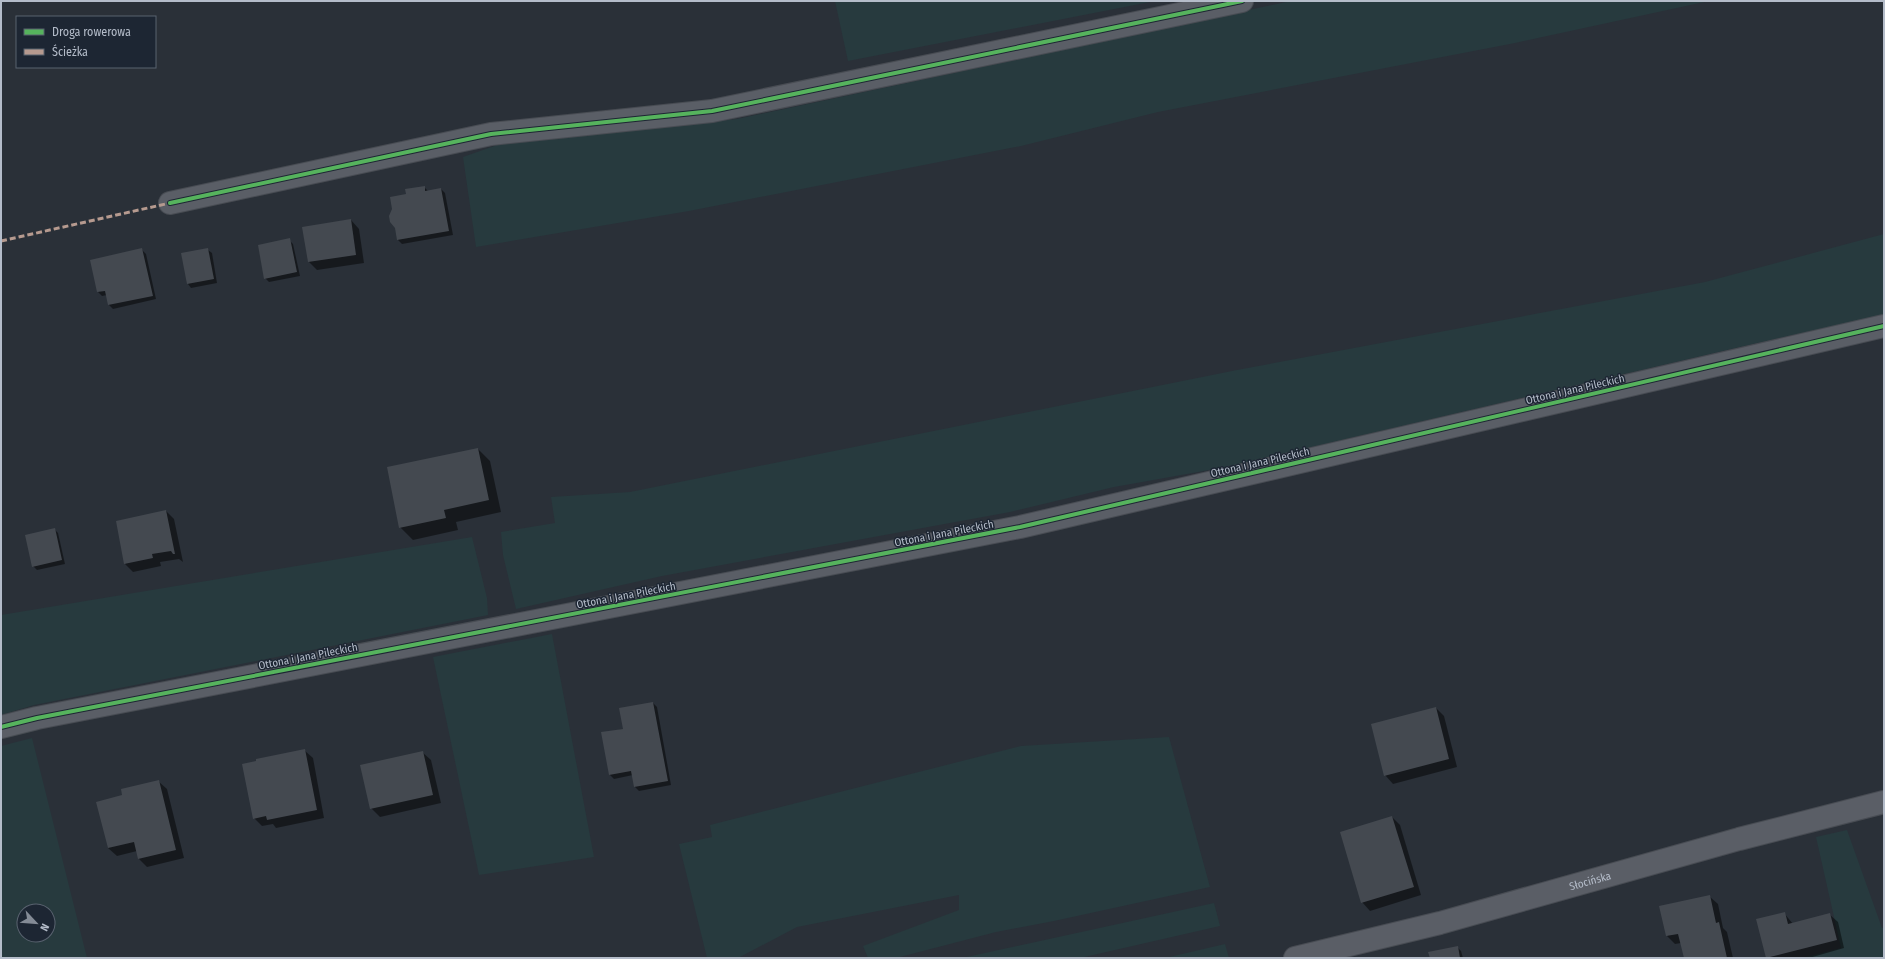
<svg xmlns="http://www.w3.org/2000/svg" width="1885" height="959" font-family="'Fira Sans Condensed',sans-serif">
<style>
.green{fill:#273a3e;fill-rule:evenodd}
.shadow{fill:#0007}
.building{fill:#444950}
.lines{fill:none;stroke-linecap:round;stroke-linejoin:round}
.minor-casing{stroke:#484c53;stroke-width:24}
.minor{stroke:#5a5e66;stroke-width:22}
.quiet{stroke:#b69a8f;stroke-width:3;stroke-dasharray:6 3;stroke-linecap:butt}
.cycleway-casing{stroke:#1d2633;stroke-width:6}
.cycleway{stroke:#56b35d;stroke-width:4}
.labels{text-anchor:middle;stroke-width:3;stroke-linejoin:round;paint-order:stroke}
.street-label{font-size:11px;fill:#b4bcc9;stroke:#1d2633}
</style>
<rect width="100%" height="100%" fill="#2a3038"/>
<!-- green -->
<g class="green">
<path d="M835,1H1155L848,61Z"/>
<path d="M1291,1H1709L1515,43L1158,112L1021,146L689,211L476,247L463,157L503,143L737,119Z"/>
<path d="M1884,234V315L1740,347L1226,467L1114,487L1010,512L662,576L516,609L503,555L501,532L555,523L551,497L630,492L1237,370L1705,282Z"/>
<path d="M472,537L487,598L488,615L34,705L1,715V615Z"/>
<path d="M552,634L594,857L479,875L433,657Z"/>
<path d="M1169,737L1210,887L1054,921L996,932L896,958H868L863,946L959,910V895L797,927L738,958H707L679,844L712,837L710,825L1021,746Z"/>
<path d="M32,738L87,958H1V746ZM24,911H48V935H24Z"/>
<path d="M1847,830L1882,928H1884V958H1802L1841,948L1816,837Z"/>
<path d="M1214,903L1220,926L1080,958H962Z"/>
<path d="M1225,944L1229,958H1165Z"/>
</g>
<!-- shadow -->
<g class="shadow">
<path d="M424,187L428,191L441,189L445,193L453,235L402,244L398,240L407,195Z"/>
<path d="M351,220L359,229L364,263L317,270L309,262Z"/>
<path d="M289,240L293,244L300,276L269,282L265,278Z"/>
<path d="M142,250L146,254L156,299L113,309L109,305L107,295L102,296L98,292Z"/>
<path d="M208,250L212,253L217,283L191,288L188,284Z"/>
<path d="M478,449L490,461L501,512L456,522L458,530L413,540L400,527Z"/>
<path d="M166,511L174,519L183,562L179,559L160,562L161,566L133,572L125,564Z"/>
<path d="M54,529L58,533L65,564L37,570L33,566Z"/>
<path d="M653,703L657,707L671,785L639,791L635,787L633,775L614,779L610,775L602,733L625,729Z"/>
<path d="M1436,708L1444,716L1457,767L1393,784L1385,775Z"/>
<path d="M304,750L313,758L324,818L276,828L273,824L262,826L254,818Z"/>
<path d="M422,752L431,760L441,803L380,817L371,808Z"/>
<path d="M158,781L167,789L184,858L147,867L139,859L137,851L117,856L108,848L124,796Z"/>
<path d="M1392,817L1400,825L1421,895L1370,911L1362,902Z"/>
<path d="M1709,896L1718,904L1723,928L1727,932L1733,958H1685L1681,943L1675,944L1667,936Z"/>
<path d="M1784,913L1793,924L1829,914L1838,922L1844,948L1809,958H1767L1758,920Z"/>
<path d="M1457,947L1461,951L1463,958H1431Z"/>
</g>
<!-- building -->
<g class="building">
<path d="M425,186V191L441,188L449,231L397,240L395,228L390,222L389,216L392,209L390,197L406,194L405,189Z"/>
<path d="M351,219L356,255L308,262L302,227Z"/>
<path d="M290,238L297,272L264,279L258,245Z"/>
<path d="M142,248L153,296L108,305L105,291L97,292L90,260Z"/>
<path d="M208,248L214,279L187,284L181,253Z"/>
<path d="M478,448L489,500L444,510L446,518L399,528L387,467Z"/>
<path d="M166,510L175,554H173L171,551L152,554L153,558L124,564L116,521Z"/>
<path d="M55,528L62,560L32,567L25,535Z"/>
<path d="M653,702L668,781L634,787L631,771L609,775L601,732L623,729L619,708Z"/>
<path d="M1436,707L1449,759L1384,776L1371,724Z"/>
<path d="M305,749L317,810L267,820L266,816L253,819L242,764L256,761V759Z"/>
<path d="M423,751L433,795L370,809L360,765Z"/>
<path d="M159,780L176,850L138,859L134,842L108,848L96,802L122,795L121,789Z"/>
<path d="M1392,816L1414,887L1361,903L1340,832Z"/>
<path d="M1710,895L1716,923L1719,922L1727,958H1684L1678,934L1666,936L1659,906Z"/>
<path d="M1785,912L1788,924L1830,913L1837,940L1766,958L1756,919Z"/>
<path d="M1458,946L1460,958H1430L1428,952Z"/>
</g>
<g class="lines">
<!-- minor casing -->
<g class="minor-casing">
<g id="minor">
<path d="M170,203L491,134L712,111L1242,1"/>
<path d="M1,727L37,718L1020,527L1884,326"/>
<path id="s1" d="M1295,958L1440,923L1739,839L1884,802"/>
</g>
</g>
<!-- minor -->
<use href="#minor" class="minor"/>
<!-- quiet -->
<path class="quiet" d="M1,241L170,203"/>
<!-- cycleway casing -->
<g class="cycleway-casing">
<g id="cycleway">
<path d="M170,203L491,134L712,111L1242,1"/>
<path d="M1,727L37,718L1020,527L1884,326"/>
</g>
</g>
<!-- cycleway -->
<use href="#cycleway" class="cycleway"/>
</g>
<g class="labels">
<!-- street labels -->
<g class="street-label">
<text transform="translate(1575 389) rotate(-13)" y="4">Ottona i Jana Pileckich</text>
<text transform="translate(1260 462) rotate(-13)" y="4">Ottona i Jana Pileckich</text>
<text transform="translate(944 533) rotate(-11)" y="4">Ottona i Jana Pileckich</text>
<text transform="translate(626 595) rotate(-11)" y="4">Ottona i Jana Pileckich</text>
<text transform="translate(308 656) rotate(-11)" y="4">Ottona i Jana Pileckich</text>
<text dy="4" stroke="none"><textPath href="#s1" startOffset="305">Słocińska</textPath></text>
</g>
</g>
<!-- border -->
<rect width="1885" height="959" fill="none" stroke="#b4bcc9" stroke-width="4"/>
<!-- legend -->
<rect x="16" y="16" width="140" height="52" fill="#1d2633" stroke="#59626f"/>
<rect x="24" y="29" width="20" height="6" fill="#56b35d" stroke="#59626f"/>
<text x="52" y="36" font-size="12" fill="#b4bcc9">Droga rowerowa</text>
<rect x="24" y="49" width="20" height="6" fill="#b69a8f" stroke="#59626f"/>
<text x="52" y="56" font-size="12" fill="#b4bcc9">Ścieżka</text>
<!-- north arrow -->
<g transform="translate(36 923) rotate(116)"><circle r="19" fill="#1d2633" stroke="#59626f"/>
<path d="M0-3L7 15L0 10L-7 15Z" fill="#848b96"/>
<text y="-6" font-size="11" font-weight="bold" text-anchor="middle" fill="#b4bcc9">N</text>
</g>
</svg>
